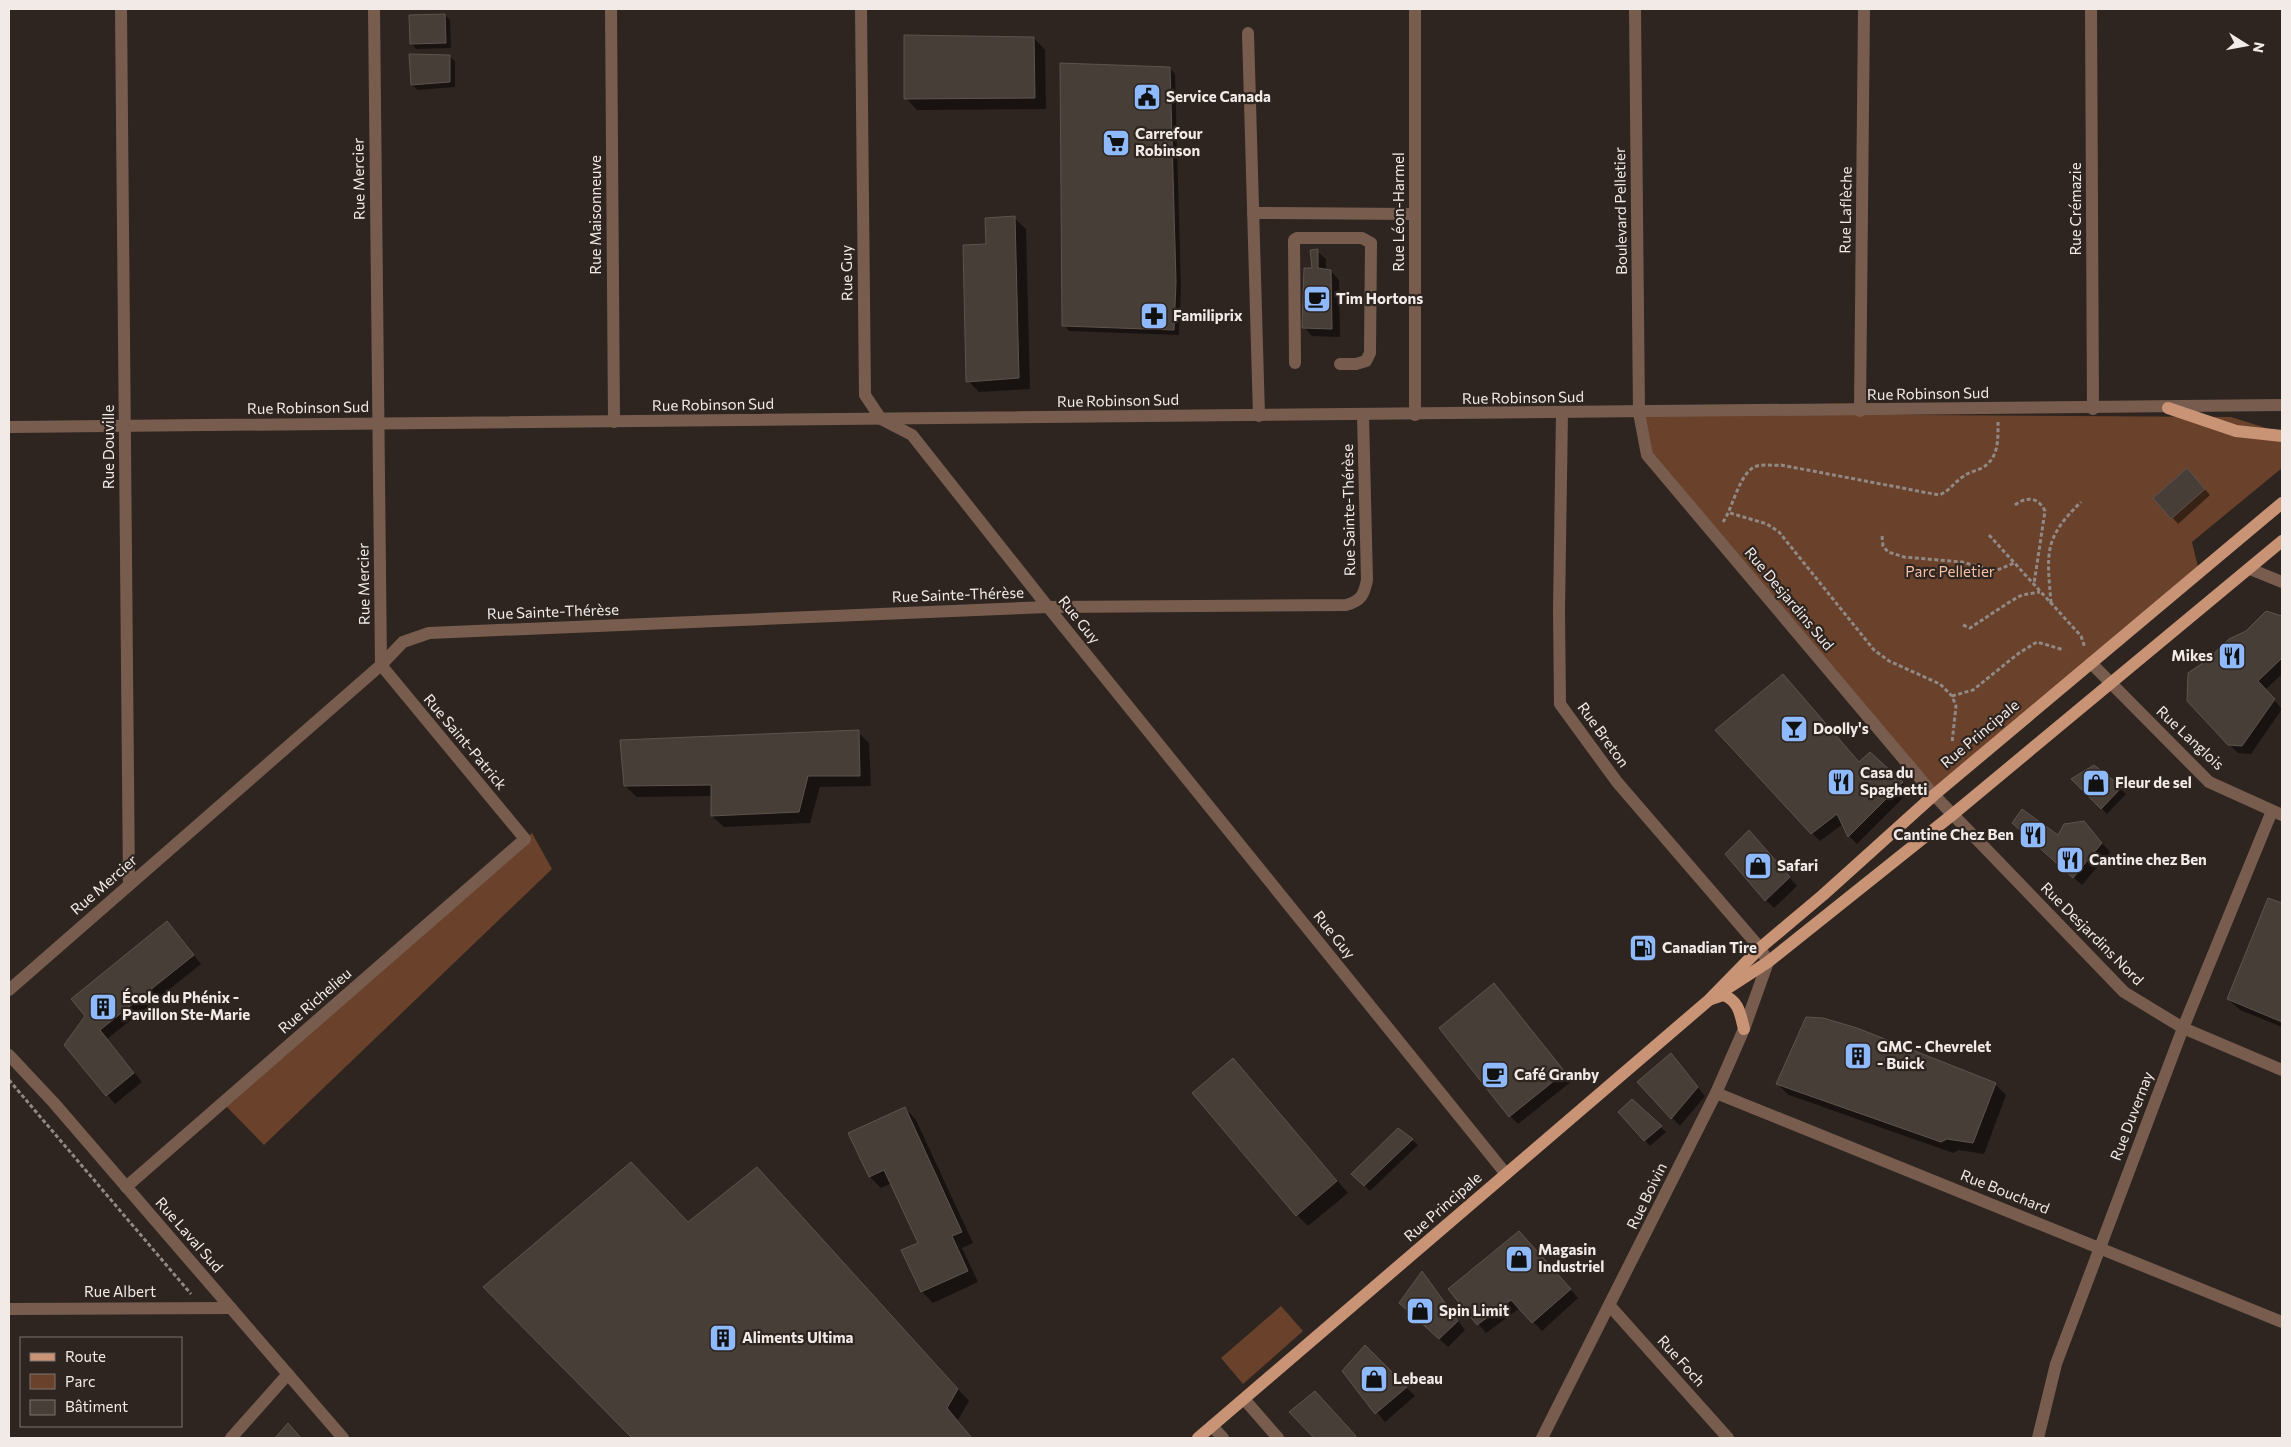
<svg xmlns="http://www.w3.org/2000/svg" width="2291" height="1447" font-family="Commissioner,sans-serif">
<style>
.green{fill:#6a412a}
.shadow{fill:#0007}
.building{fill:#483e38;stroke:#5e534d}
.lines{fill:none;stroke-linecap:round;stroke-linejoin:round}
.path{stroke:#918985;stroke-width:3;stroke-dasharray:4 2.5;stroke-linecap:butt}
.minor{stroke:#785d4f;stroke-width:12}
.major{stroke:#c99375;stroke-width:12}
.labels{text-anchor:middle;stroke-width:4.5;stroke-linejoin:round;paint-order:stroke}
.poi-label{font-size:15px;font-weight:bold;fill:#f1eae7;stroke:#2e2520;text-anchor:start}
.street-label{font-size:15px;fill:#f1eae7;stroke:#2e2520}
.park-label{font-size:15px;fill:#f6c0a4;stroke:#2e2520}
</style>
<rect width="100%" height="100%" fill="#2e2520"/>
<!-- green -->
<g class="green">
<path d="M1639,413L2231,417L2282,433V468L2192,542L2198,567L1934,795L1647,455Z"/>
<path d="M532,833L552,869L264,1145L221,1101Z"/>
<path d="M1281,1306L1303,1331L1243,1384L1221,1358Z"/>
</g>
<!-- shadow -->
<g class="shadow">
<path d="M445,15L450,20L451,48L416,49L411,43Z"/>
<path d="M1034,38L1045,50L1046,109L917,110L906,98Z"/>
<path d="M449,56L455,61V87L418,90L412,85Z"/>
<path d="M1170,68L1175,74L1181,288L1179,335L1069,331L1064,325Z"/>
<path d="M1014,218L1026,229L1030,389L979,392L968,381L987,245Z"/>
<path d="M1317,251L1326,259V270L1331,271L1339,280L1340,337L1312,336L1304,327Z"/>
<path d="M2192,475L2210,495L2178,524L2155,498Z"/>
<path d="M2266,612L2282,617V674L2265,690L2282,709L2251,754L2238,753L2229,744L2246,632Z"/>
<path d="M858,732L869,743L871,786L820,787L810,823L724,827L712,816V796L637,797L625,786Z"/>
<path d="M1860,763L1902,783L1910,791L1857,844L1849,836L1843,824L1820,841L1812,833Z"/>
<path d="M2094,766L2126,794L2107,814L2073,779Z"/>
<path d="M2083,822L2110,852L2082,885L2022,831L2059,837Z"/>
<path d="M1749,831L1797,886L1774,908L1766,900Z"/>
<path d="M2269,899L2282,904V1027L2240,1010L2228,999Z"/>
<path d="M167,923L201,964L107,1039L142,1082L115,1104L66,1045Z"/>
<path d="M1494,985L1572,1081L1518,1124L1510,1116Z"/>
<path d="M1671,1055L1705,1096L1680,1126L1638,1082Z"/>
<path d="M1233,1060L1348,1193L1308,1226L1297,1215Z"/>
<path d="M1777,1084H1995L2006,1095L1984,1154L1959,1150L1953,1153L1789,1095Z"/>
<path d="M1632,1101L1666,1132L1650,1146L1645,1140Z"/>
<path d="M905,1108L916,1120L973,1243L962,1248L978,1282L933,1303L922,1292L903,1251L919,1243L892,1183L881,1188L870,1177L850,1133Z"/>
<path d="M1398,1129L1418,1145L1370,1191L1358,1179Z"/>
<path d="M757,1168L969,1401L958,1420L972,1438H634L485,1287L688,1223Z"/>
<path d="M1528,1241L1578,1298L1542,1331L1520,1308L1486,1333L1450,1289Z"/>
<path d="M1422,1273L1465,1330L1448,1347L1409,1311Z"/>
<path d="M1365,1346L1415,1396L1385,1422L1343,1371Z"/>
<path d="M1323,1401L1357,1438H1316L1291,1412Z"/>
</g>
<!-- building -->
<g class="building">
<path d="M445,14L446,43L410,44L409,15Z"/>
<path d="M904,35L1034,37L1035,98L904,99Z"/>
<path d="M409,54L450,55V82L411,85Z"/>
<path d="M1060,63L1170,67L1176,282L1174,330L1062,326Z"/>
<path d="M1015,216L1019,378L966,382L963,245L986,244L985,218Z"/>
<path d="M1318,249V268L1331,270L1332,329L1302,328L1304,268H1312L1310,250Z"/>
<path d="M2187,468L2205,489L2171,519L2153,498Z"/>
<path d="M2266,611L2282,616V658L2258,681L2275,699L2242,746L2228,745L2187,701L2188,673L2207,660L2229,639L2246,631Z"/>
<path d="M1783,674L1859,762L1870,752L1903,782L1848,837L1837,814L1811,834L1715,730Z"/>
<path d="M859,730L860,776H808L799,812L711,816V785L624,786L620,740Z"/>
<path d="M2094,765L2122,787L2101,809L2071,779Z"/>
<path d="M2022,809L2058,835L2064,824L2084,821L2102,843L2073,878L2012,823Z"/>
<path d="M1749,830L1790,877L1765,901L1725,854Z"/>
<path d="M2268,898L2282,903V1022L2227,999Z"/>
<path d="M167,921L194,955L100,1030L134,1073L106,1096L64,1045L85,1016L71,999Z"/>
<path d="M1494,983L1565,1072L1509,1117L1439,1028Z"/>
<path d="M1806,1017L1823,1018L1857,1028L1996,1083L1973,1143L1947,1139L1941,1142L1776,1084Z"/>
<path d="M1671,1053L1698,1087L1671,1119L1637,1082Z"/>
<path d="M1233,1058L1337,1181L1296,1216L1192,1093Z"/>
<path d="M1632,1099L1662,1126L1644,1141L1618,1112Z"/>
<path d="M905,1107L962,1232L952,1236L968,1271L921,1292L901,1250L918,1243L884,1170L869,1177L848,1133Z"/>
<path d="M1398,1128L1413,1139L1364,1186L1351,1174Z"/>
<path d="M631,1162L688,1222L757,1167L958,1389L947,1408L972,1438H632L483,1287Z"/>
<path d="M1519,1231L1571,1289L1532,1323L1511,1300L1477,1325L1448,1289Z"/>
<path d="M1422,1271L1458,1321L1439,1339L1399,1303Z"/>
<path d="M1365,1345L1407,1387L1375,1414L1342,1371Z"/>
<path d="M1315,1391L1356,1436L1353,1438H1314L1289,1412Z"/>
<path d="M288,1423L301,1438H275Z"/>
</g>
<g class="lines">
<!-- path -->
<g class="path">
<path d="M2015,505C2027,496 2038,497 2045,511L2034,584"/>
<path d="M1730,513L1767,524L1779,532L1874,650L1889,661L1940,684L1952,696L1956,706L1952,743"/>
<path d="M1723,522C1733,508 1740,470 1757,466C1764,464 1773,466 1781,465L1939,495C1950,491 1954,482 1964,476C1969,472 1976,471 1982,468C1999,458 1998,440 1998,422"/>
<path d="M1989,535L2081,636L2085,648"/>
<path d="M1882,536L1883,546L1888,552L1904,557L1962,562L1995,571L2014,563"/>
<path d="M2051,603C2047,553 2043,539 2081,502"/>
<path d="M1963,625L1970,628L2011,601L2022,595L2040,592"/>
<path d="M1952,696L1973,690L2019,653L2037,642L2064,650"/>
<path d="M9,1080L191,1294"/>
</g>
<!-- minor -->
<g class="minor">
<path d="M121,9L129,885"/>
<path d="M374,9L381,665"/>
<path d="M611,9L614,422"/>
<path d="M861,9L865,395L881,419L912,435L1048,607L1506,1174"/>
<path d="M1635,9L1639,413L1647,455L1934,795L2124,992L2183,1028L2282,1070"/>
<path d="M2091,9L2093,409"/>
<path d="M1248,33L1259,416"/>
<path d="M1253,213L1415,214"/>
<path d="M1295,363L1294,240L1297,238H1362L1371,243L1370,353L1366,361L1356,364H1340"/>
<path d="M1860,411L1864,9"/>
<path d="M1415,415V9"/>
<path d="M9,427L2282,405"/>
<path d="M2250,569L2282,582"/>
<path d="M2091,663L2209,782L2282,815"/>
<path d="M9,990L381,665L403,642L429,633L1048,607L1346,605C1361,601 1364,595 1367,580L1363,415"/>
<path d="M9,1055L54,1103L343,1438"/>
<path d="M1716,1093L2282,1322"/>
<path d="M126,1187L525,839L381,665"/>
<path d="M1610,1306L1728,1438"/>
<path d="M9,1309L231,1308"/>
<path d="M1244,1399L1278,1438"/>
<path d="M1212,1426L1223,1438"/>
<path d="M231,1438L288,1374"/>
<path d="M1542,1438L1716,1093L1744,1029L1768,962L1760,948L1617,782L1560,704L1559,610L1562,413"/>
<path d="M2038,1438L2056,1364L2183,1028L2272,811"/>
</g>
<!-- major -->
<g class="major">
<path d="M2168,408L2236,431L2282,436"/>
<path d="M1728,988L1768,962L1952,815L2282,541"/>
<path d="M1711,999L1723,995C1739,1001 1740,1013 1744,1029"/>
<path d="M1198,1438L1709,1000L1760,948L1823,895L1934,795L2282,503"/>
</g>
</g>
<!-- icons -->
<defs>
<g id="civic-square" transform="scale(1.4375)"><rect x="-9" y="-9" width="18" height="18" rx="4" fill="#8eb9fc" stroke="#2e2520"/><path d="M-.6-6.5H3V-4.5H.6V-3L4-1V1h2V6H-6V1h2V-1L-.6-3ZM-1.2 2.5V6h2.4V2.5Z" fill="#111"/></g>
<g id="supermarket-square" transform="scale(1.4375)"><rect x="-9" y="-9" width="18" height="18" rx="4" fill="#8eb9fc" stroke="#2e2520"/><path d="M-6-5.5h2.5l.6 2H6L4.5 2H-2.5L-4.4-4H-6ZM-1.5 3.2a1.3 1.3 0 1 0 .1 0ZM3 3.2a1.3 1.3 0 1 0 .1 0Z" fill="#111"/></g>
<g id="cafe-square" transform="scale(1.4375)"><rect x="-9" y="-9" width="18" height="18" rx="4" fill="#8eb9fc" stroke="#2e2520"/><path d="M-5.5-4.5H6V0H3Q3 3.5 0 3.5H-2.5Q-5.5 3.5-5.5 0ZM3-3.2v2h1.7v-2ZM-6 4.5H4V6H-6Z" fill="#111"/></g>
<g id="pharmacy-square" transform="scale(1.4375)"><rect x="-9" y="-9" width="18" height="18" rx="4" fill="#8eb9fc" stroke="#2e2520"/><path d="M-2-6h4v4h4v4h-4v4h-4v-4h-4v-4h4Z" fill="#111"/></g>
<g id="restaurant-square" transform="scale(1.4375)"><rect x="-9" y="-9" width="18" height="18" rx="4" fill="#8eb9fc" stroke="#2e2520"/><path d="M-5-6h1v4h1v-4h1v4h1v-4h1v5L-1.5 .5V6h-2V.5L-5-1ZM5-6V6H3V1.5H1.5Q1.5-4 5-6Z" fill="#111"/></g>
<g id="bar-square" transform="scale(1.4375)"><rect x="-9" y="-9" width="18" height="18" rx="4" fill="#8eb9fc" stroke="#2e2520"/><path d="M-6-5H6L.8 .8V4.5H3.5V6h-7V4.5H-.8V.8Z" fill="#111"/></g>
<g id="shop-square" transform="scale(1.4375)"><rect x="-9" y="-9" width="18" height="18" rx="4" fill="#8eb9fc" stroke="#2e2520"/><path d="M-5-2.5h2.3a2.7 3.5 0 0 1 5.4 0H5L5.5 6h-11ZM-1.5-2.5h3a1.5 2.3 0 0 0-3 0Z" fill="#111"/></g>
<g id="fuel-square" transform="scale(1.4375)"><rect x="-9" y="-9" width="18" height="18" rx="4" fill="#8eb9fc" stroke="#2e2520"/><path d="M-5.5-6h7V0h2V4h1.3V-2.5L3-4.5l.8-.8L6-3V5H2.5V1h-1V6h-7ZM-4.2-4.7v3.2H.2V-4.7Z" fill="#111"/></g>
<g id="building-square" transform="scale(1.4375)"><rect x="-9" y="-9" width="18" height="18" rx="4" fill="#8eb9fc" stroke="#2e2520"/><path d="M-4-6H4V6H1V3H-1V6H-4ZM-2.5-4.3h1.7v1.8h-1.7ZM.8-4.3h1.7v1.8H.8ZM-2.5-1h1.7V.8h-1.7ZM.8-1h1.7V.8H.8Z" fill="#111"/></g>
</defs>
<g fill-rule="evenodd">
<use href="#civic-square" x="1147" y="97"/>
<use href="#supermarket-square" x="1116" y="143"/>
<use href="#cafe-square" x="1317" y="299"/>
<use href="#pharmacy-square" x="1154" y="316"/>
<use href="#restaurant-square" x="2232" y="656"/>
<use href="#bar-square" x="1794" y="729"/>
<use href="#restaurant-square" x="1841" y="782"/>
<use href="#shop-square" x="2096" y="783"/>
<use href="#restaurant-square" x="2033" y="835"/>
<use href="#restaurant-square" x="2070" y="860"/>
<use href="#shop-square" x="1758" y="866"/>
<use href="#fuel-square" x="1643" y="948"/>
<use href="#building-square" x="103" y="1007"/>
<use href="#building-square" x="1858" y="1056"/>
<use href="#cafe-square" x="1495" y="1075"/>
<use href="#shop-square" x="1519" y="1259"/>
<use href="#shop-square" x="1420" y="1311"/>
<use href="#building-square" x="723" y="1338"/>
<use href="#shop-square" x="1374" y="1379"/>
</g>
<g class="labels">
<!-- poi labels -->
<g class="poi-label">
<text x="1166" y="102">Service Canada</text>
<text x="1135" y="139">Carrefour<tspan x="1135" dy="17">Robinson</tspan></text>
<text x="1336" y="304">Tim Hortons</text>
<text x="1173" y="321">Familiprix</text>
<text x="2213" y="661" text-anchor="end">Mikes</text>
<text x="1813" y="734">Doolly's</text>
<text x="1860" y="778">Casa du<tspan x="1860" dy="17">Spaghetti</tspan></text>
<text x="2115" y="788">Fleur de sel</text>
<text x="2014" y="840" text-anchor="end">Cantine Chez Ben</text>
<text x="2089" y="865">Cantine chez Ben</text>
<text x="1777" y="871">Safari</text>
<text x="1662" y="953">Canadian Tire</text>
<text x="122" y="1003">École du Phénix -<tspan x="122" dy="17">Pavillon Ste-Marie</tspan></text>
<text x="1877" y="1052">GMC - Chevrelet<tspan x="1877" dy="17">- Buick</tspan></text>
<text x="1514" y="1080">Café Granby</text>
<text x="1538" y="1255">Magasin<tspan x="1538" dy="17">Industriel</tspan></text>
<text x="1439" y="1316">Spin Limit</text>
<text x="742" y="1343">Aliments Ultima</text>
<text x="1393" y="1384">Lebeau</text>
</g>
<!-- street labels -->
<g class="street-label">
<text transform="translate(359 179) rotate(-91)" y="5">Rue Mercier</text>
<text transform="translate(2076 209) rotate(-90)" y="5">Rue Crémazie</text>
<text transform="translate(1846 210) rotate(-89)" y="5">Rue Laflèche</text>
<text transform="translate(1621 211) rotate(-91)" y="5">Boulevard Pelletier</text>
<text transform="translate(1399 212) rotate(-90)" y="5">Rue Léon-Harmel</text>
<text transform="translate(596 215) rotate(-90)" y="5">Rue Maisonneuve</text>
<text transform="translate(847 273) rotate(-91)" y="5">Rue Guy</text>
<text transform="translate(1928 394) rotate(-1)" y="5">Rue Robinson Sud</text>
<text transform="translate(1523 398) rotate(-1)" y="5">Rue Robinson Sud</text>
<text transform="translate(1118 401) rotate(-1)" y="5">Rue Robinson Sud</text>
<text transform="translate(713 405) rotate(-1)" y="5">Rue Robinson Sud</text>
<text transform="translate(308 408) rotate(-1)" y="5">Rue Robinson Sud</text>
<text transform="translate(109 447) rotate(-90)" y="5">Rue Douville</text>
<text transform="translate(1349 510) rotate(-91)" y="5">Rue Sainte-Thérèse</text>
<text transform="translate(364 584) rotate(-91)" y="5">Rue Mercier</text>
<text transform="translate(958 595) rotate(-2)" y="5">Rue Sainte-Thérèse</text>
<text transform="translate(1789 599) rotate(50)" y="5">Rue Desjardins Sud</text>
<text transform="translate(553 612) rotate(-2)" y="5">Rue Sainte-Thérèse</text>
<text transform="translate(1079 620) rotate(51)" y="5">Rue Guy</text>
<text transform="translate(1980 734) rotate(-40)" y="5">Rue Principale</text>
<text transform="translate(1603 735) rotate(54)" y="5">Rue Breton</text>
<text transform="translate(2190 738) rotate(43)" y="5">Rue Langlois</text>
<text transform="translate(465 742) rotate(50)" y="5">Rue Saint-Patrick</text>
<text transform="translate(104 885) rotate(-41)" y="5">Rue Mercier</text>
<text transform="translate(2092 934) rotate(45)" y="5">Rue Desjardins Nord</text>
<text transform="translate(1334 935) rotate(51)" y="5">Rue Guy</text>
<text transform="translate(315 1001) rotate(-41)" y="5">Rue Richelieu</text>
<text transform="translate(2132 1116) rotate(-69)" y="5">Rue Duvernay</text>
<text transform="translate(2005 1192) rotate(22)" y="5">Rue Bouchard</text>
<text transform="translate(1647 1196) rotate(-64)" y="5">Rue Boivin</text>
<text transform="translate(1443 1207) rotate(-41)" y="5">Rue Principale</text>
<text transform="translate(189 1235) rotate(49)" y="5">Rue Laval Sud</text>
<text x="120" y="1297">Rue Albert</text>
<text transform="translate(1681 1361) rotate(48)" y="5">Rue Foch</text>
</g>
<!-- park labels -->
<g class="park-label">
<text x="1950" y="577">Parc Pelletier</text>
</g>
</g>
<!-- border -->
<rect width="2291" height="1447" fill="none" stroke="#f1eae7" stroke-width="20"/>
<!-- legend -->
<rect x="20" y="1337" width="162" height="90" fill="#2e2520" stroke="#7c7470"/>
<rect x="30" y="1353" width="25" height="8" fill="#c99375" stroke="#7c7470"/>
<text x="65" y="1362" font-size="15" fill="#f1eae7">Route</text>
<rect x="30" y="1374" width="25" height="15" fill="#6a412a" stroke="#7c7470"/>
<text x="65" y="1387" font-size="15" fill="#f1eae7">Parc</text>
<rect x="30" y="1400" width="25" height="15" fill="#483e38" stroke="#7c7470"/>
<text x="65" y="1412" font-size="15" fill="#f1eae7">Bâtiment</text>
<!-- north arrow -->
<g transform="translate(2246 45) rotate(101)" stroke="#2e2520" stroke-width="4" paint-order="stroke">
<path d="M0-4L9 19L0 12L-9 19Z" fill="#f1eae7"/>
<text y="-8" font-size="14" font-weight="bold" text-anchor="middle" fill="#f1eae7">N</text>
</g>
</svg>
